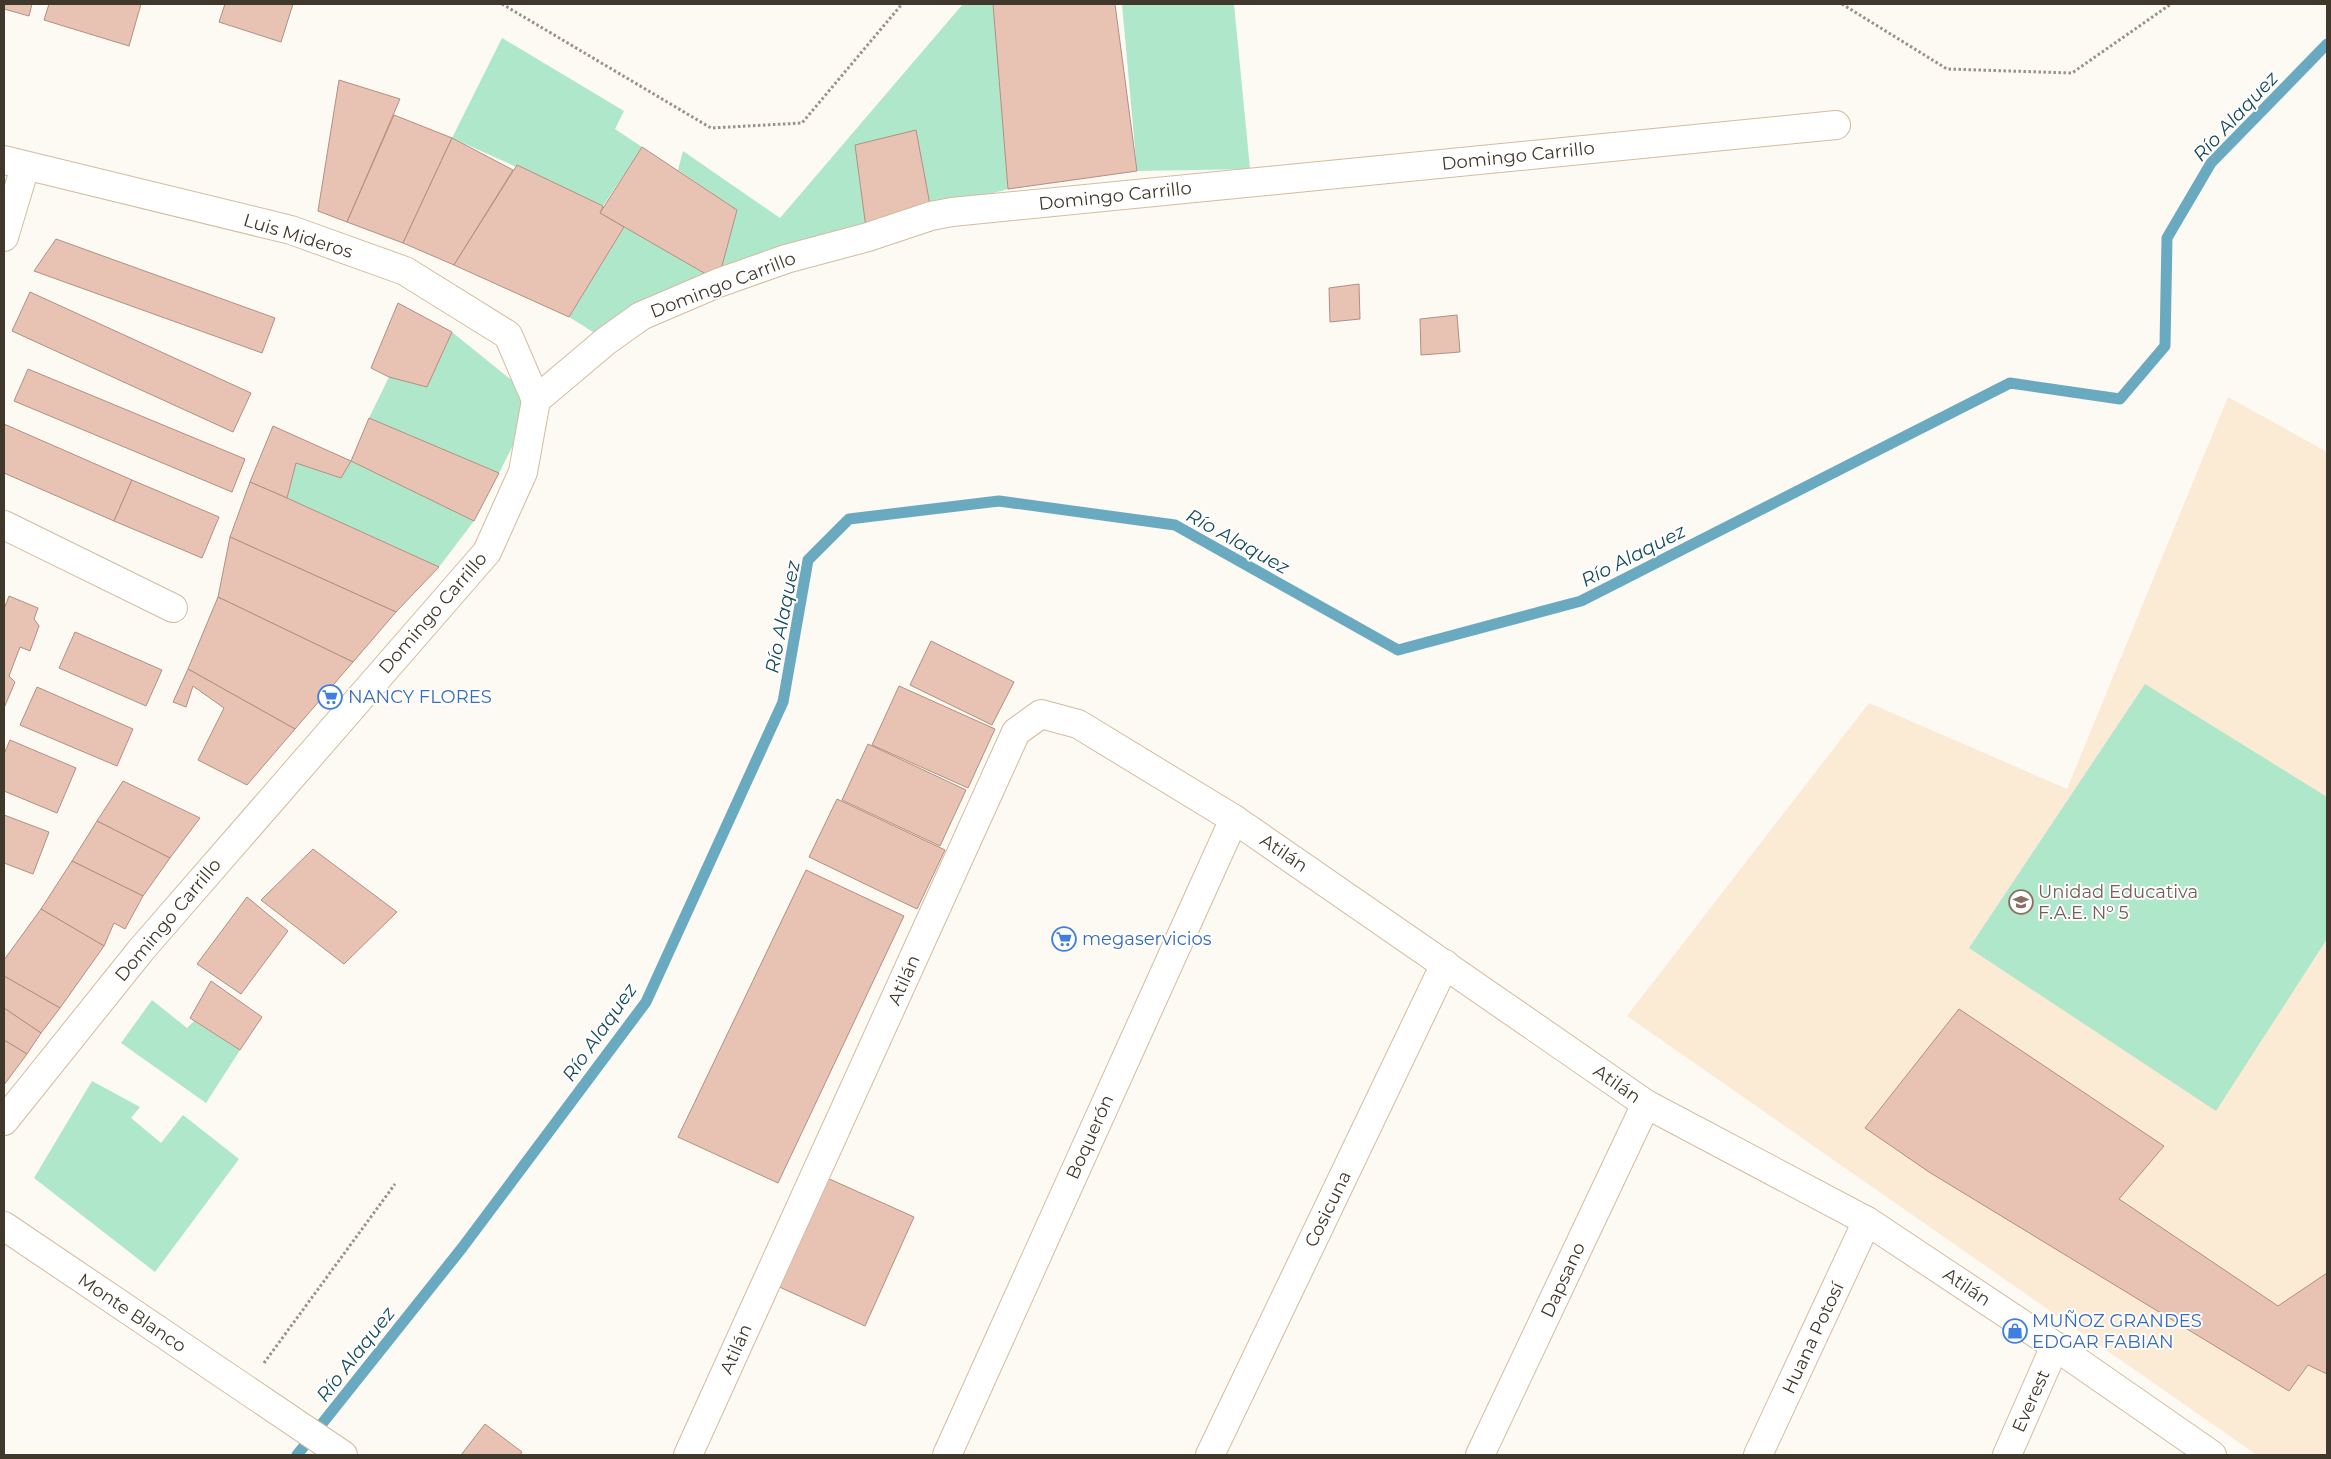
<svg xmlns="http://www.w3.org/2000/svg" width="2331" height="1459" font-family="Montserrat,sans-serif">
<style>
.built{fill:#fbead4}
.green{fill:#afe7ca}
.lines{fill:none;stroke-linecap:round;stroke-linejoin:round}
.stream{stroke:#6aaac1;stroke-width:11}
.building{fill:#e8c3b3;stroke:#b28f80}
.street-casing{stroke:#d3bc9f;stroke-width:30}
.path{stroke:#989288;stroke-width:3;stroke-dasharray:2.5 2.5;stroke-linecap:butt}
.street{stroke:#fff;stroke-width:28}
.labels{text-anchor:middle;stroke-width:4;stroke-linejoin:round;paint-order:stroke}
.street-label{font-size:18px;fill:#41382c;stroke:#fff}
.shop-label{font-size:18px;fill:#366cbe;stroke:#fff;text-anchor:start}
.education-label{font-size:18px;fill:#785e54;stroke:#fff;text-anchor:start}
.water-label{font-size:19px;font-style:italic;fill:#164c5d;stroke:#fff}
</style>
<rect width="100%" height="100%" fill="#fdf9f3"/>
<!-- built -->
<path class="built" d="M2228,397L2327,452V1455H2257L1627,1016L1869,703L2067,789Z"/>
<!-- green -->
<g class="green">
<path d="M963,4H993L1008,189L931,210L916,131L855,145L866,228L606,340L569,317L624,227L718,281L737,210L678,170L683,151L780,218Z"/>
<path d="M1122,4H1234L1250,169L1137,171Z"/>
<path d="M502,38L624,111L615,129L642,147L603,206L452,138Z"/>
<path d="M452,332L536,400L499,473L369,418L389,377L427,387Z"/>
<path d="M351,461L474,521L439,567L287,498L296,463L341,478Z"/>
<path d="M2145,684L2327,797V939L2216,1111L1969,948Z"/>
<path d="M152,1000L187,1028L194,1021L240,1050L206,1103L121,1043Z"/>
<path d="M92,1081L140,1107L131,1118L161,1143L183,1115L239,1159L155,1272L34,1178Z"/>
</g>
<g class="lines">
<!-- stream -->
<path class="stream" d="M297,1455L462,1248L646,1002L783,702L808,560L849,519L999,501L1175,525L1398,650L1581,601L2010,383L2120,399L2165,346L2167,238L2211,163L2327,44"/>
</g>
<!-- building -->
<g class="building">
<path d="M4,4H32L29,16L4,9Z"/>
<path d="M49,4H141L129,46L44,20Z"/>
<path d="M225,4H293L281,42L219,22Z"/>
<path d="M993,4H1115L1137,171L1008,189Z"/>
<path d="M339,80L400,99L347,222L318,211Z"/>
<path d="M394,115L452,138L403,243L347,222Z"/>
<path d="M916,130L931,210L866,228L855,145Z"/>
<path d="M452,138L513,170L454,265L403,243Z"/>
<path d="M642,147L737,210L718,281L600,213Z"/>
<path d="M517,165L603,206L600,213L624,227L569,317L454,265Z"/>
<path d="M56,239L275,318L262,353L34,271Z"/>
<path d="M1359,284L1360,319L1330,322L1329,288Z"/>
<path d="M30,292L251,393L233,432L12,331Z"/>
<path d="M398,303L452,332L427,387L389,377L371,368Z"/>
<path d="M1457,315L1460,352L1421,355L1420,319Z"/>
<path d="M28,369L245,459L232,492L14,401Z"/>
<path d="M369,418L499,473L474,521L351,461Z"/>
<path d="M4,424L132,480L114,521L4,473Z"/>
<path d="M273,426L351,461L341,478L296,463L287,498L250,482Z"/>
<path d="M132,480L219,517L202,558L114,521Z"/>
<path d="M250,482L287,498L439,567L396,612L230,537Z"/>
<path d="M230,537L396,612L353,662L218,597Z"/>
<path d="M9,596L38,608L34,619L39,626L30,651L20,647L9,676L15,682L4,708V609Z"/>
<path d="M218,597L353,662L295,729L188,669Z"/>
<path d="M75,632L162,670L146,706L59,668Z"/>
<path d="M931,641L1014,682L992,725L910,685Z"/>
<path d="M188,669L295,729L247,785L198,760L224,708L193,686L186,707L173,702Z"/>
<path d="M899,686L995,729L968,788L872,745Z"/>
<path d="M37,687L133,729L117,766L20,725Z"/>
<path d="M10,740L76,768L57,813L4,791V754Z"/>
<path d="M868,744L966,790L940,846L842,800Z"/>
<path d="M123,781L200,818L170,858L97,821Z"/>
<path d="M837,799L945,850L917,909L809,857Z"/>
<path d="M4,815L49,832L33,874L4,863Z"/>
<path d="M97,821L170,858L143,896L72,861Z"/>
<path d="M313,849L397,912L344,964L261,900Z"/>
<path d="M72,861L143,896L125,929L114,923L104,946L41,909Z"/>
<path d="M806,870L904,916L778,1183L678,1137Z"/>
<path d="M247,897L288,931L241,994L197,964Z"/>
<path d="M41,909L104,946L60,1008L4,976V960Z"/>
<path d="M4,976L60,1008L41,1033L4,1008Z"/>
<path d="M211,981L262,1017L240,1050L190,1018Z"/>
<path d="M4,1008L41,1033L27,1054L4,1040Z"/>
<path d="M1959,1009L2164,1146L2119,1199L2278,1306L2327,1273V1374L2308,1365L2289,1391L1929,1172L1865,1128Z"/>
<path d="M4,1040L27,1054L4,1085Z"/>
<path d="M825,1177L914,1217L865,1326L775,1285Z"/>
<path d="M485,1424L522,1452L520,1455H461Z"/>
</g>
<g class="lines">
<!-- street casing -->
<g class="street-casing">
<g id="street">
<path d="M4,160L291,230L405,271L508,335L536,400"/>
<path d="M4,237L25,167"/>
<path d="M4,525L173,608"/>
<path d="M4,1121L141,950L487,552L523,472L536,400L606,341L641,316L718,283L786,259L868,237L931,216L952,212L1836,125"/>
<path d="M4,1226L343,1455"/>
<path d="M688,1455L1016,732L1041,714L1078,724L1234,819L1646,1104L1867,1221L2055,1346L2212,1455"/>
<path d="M947,1455L1234,819"/>
<path d="M1210,1455L1445,964"/>
<path d="M1480,1455L1646,1104"/>
<path d="M1758,1455L1867,1221"/>
<path d="M2007,1455L2055,1346"/>
</g>
</g>
<!-- path -->
<g class="path">
<path d="M502,4L711,128L802,123L902,4"/>
<path d="M1842,4L1947,69L2072,73L2171,4"/>
<path d="M264,1363L395,1184"/>
</g>
<!-- street -->
<use href="#street" class="street"/>
</g>
<!-- icons -->
<defs>
<g id="supermarket-ring" transform="scale(1.25)"><circle r="9.5" fill="#fff" stroke="#3f7fe0" stroke-width="1.5"/><path d="M-6-5.5h2.5l.6 2H6L4.5 2H-2.5L-4.4-4H-6ZM-1.5 3.2a1.3 1.3 0 1 0 .1 0ZM3 3.2a1.3 1.3 0 1 0 .1 0Z" fill="#3f7fe0"/></g>
<g id="school-ring" transform="scale(1.25)"><circle r="9.5" fill="#fff" stroke="#8d6e63" stroke-width="1.5"/><path d="M0-5L7-2L0 1L-7-2ZM-4 1L0 2.5L4 1V4Q0 6-4 4Z" fill="#8d6e63"/></g>
<g id="shop-ring" transform="scale(1.25)"><circle r="9.5" fill="#fff" stroke="#3f7fe0" stroke-width="1.5"/><path d="M-5-2.5h2.3a2.7 3.5 0 0 1 5.4 0H5L5.5 6h-11ZM-1.5-2.5h3a1.5 2.3 0 0 0-3 0Z" fill="#3f7fe0"/></g>
</defs>
<g fill-rule="evenodd">
<use href="#supermarket-ring" x="330" y="697"/>
<use href="#school-ring" x="2021" y="902"/>
<use href="#supermarket-ring" x="1064" y="939"/>
<use href="#shop-ring" x="2015" y="1331"/>
</g>
<g class="labels">
<!-- street labels -->
<g class="street-label">
<text transform="translate(1518 156) rotate(-6)" y="6">Domingo Carrillo</text>
<text transform="translate(1115 196) rotate(-6)" y="6">Domingo Carrillo</text>
<text transform="translate(298 236) rotate(17)" y="6">Luis Mideros</text>
<text transform="translate(723 285) rotate(-21)" y="6">Domingo Carrillo</text>
<text transform="translate(433 613) rotate(-49)" y="6">Domingo Carrillo</text>
<text transform="translate(1284 853) rotate(34)" y="6">Atilán</text>
<text transform="translate(168 920) rotate(-50)" y="6">Domingo Carrillo</text>
<text transform="translate(904 980) rotate(-66)" y="6">Atilán</text>
<text transform="translate(1617 1084) rotate(35)" y="6">Atilán</text>
<text transform="translate(1090 1137) rotate(-66)" y="6">Boquerón</text>
<text transform="translate(1328 1209) rotate(-64)" y="6">Cosicuna</text>
<text transform="translate(1563 1280) rotate(-65)" y="6">Dapsano</text>
<text transform="translate(1967 1287) rotate(34)" y="6">Atilán</text>
<text transform="translate(132 1313) rotate(34)" y="6">Monte Blanco</text>
<text transform="translate(1813 1338) rotate(-65)" y="6">Huana Potosí</text>
<text transform="translate(736 1349) rotate(-66)" y="6">Atilán</text>
<text transform="translate(2031 1401) rotate(-66)" y="6">Everest</text>
</g>
<!-- shop labels -->
<g class="shop-label">
<text x="348" y="703">NANCY FLORES</text>
<text x="1082" y="945">megaservicios</text>
<text x="2032" y="1327">MUÑOZ GRANDES<tspan x="2032" dy="21">EDGAR FABIAN</tspan></text>
</g>
<!-- education labels -->
<g class="education-label">
<text x="2038" y="898">Unidad Educativa<tspan x="2038" dy="21">F.A.E. Nº 5</tspan></text>
</g>
<!-- water labels -->
<g class="water-label">
<text transform="translate(2235 116) rotate(-47)" y="7">Río Alaquez</text>
<text transform="translate(1238 541) rotate(29)" y="7">Río Alaquez</text>
<text transform="translate(1633 555) rotate(-27)" y="7">Río Alaquez</text>
<text transform="translate(782 617) rotate(-79)" y="7">Río Alaquez</text>
<text transform="translate(599 1032) rotate(-55)" y="7">Río Alaquez</text>
<text transform="translate(355 1354) rotate(-52)" y="7">Río Alaquez</text>
</g>
</g>
<!-- border -->
<rect width="2331" height="1459" fill="none" stroke="#41382c" stroke-width="10"/>
</svg>
